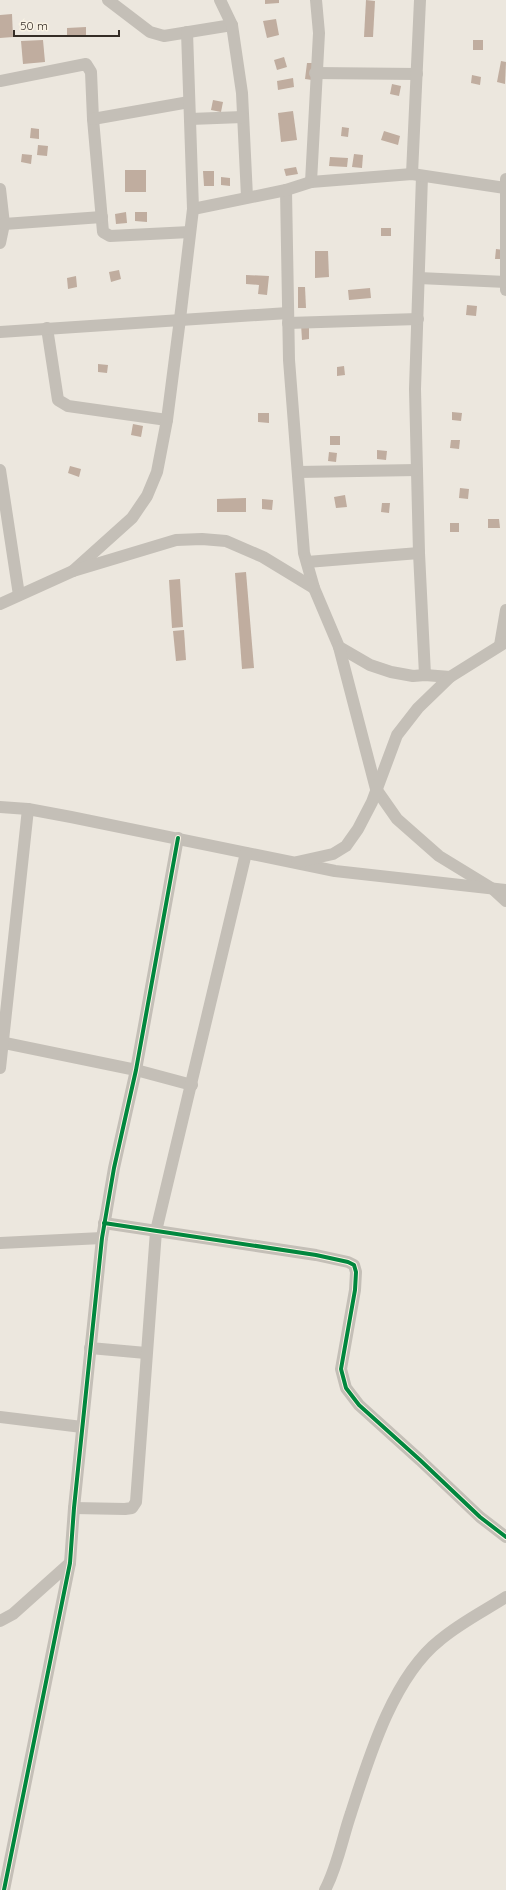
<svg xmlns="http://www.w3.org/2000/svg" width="506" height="1890" font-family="Quicksand,sans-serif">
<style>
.building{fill:#c0ad9f}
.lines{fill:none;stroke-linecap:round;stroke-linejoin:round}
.street{stroke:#c4bfb7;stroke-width:12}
.cycleway-casing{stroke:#faf3e4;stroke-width:6}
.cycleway{stroke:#00873e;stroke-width:4}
</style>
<rect width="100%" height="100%" fill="#ece7de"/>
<!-- building -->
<g class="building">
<path d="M265,0H279V3L265,4Z"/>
<path d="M366,0L375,1L373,37H364Z"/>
<path d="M12,14L13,37L0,38V15Z"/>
<path d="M276,19L279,35L267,38L263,21Z"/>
<path d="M86,27V35H67V28Z"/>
<path d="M43,40L45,62L23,64L21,41Z"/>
<rect x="473" y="40" width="10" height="10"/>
<path d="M284,57L287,67L277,70L274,60Z"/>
<path d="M501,61L506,62L505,84L497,82Z"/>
<path d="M307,63H314L312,80L305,79Z"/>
<path d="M472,75L481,77L480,85L471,83Z"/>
<path d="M293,78L294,87L278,90L277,81Z"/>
<path d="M392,84L401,86L399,96L390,94Z"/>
<path d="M213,100L223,102L221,112L211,110Z"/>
<path d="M293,111L297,140L281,142L278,113Z"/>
<path d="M342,127L349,128L348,137L341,136Z"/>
<path d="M31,128L39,129V139L30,138Z"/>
<path d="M384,131L400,136L398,145L381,140Z"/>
<path d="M38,145L48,146L47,156L37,155Z"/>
<path d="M22,154L32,155L31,164L21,162Z"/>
<path d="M354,154L363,155L362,168L352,167Z"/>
<path d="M330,157L348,158L347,167L329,166Z"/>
<path d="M296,167L298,174L286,176L284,169Z"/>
<rect x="125" y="170" width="21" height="22"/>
<path d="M203,171H214V186H204Z"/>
<path d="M221,177L230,178V186L221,185Z"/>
<path d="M126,212L127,223L116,224L115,214Z"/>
<path d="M135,212H147V222L135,221Z"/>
<rect x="381" y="228" width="10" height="8"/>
<path d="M496,249L504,250L503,259H495Z"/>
<path d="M315,251H328L329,277L315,278Z"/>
<path d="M119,270L121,279L111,282L109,272Z"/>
<path d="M246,275L269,276L267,295L258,294L259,285L246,284Z"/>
<path d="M76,276L77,287L68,289L67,278Z"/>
<path d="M298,287H305L306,308H298Z"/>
<path d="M370,288L371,298L349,300L348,290Z"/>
<path d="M467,305L477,306L476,316L466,315Z"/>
<path d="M301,324H309V339L302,340Z"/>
<path d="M98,364L108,365L107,373L98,372Z"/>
<path d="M344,366L345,375L337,376V367Z"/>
<path d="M452,412L462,413L461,421L452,420Z"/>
<path d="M258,413H269V423L258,422Z"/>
<path d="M133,424L143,426L141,437L131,435Z"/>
<rect x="330" y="436" width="10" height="9"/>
<path d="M451,440H460L459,449L450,448Z"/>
<path d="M377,450L387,451L386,460L377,459Z"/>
<path d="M329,452L337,453L336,462L328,461Z"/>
<path d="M70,466L81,469L79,477L68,473Z"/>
<path d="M460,488L469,489L468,499L459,498Z"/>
<path d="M345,495L347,507L336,508L334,497Z"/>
<path d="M246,498V512H217V499Z"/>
<path d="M262,499L273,500L272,510L262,509Z"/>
<path d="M382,503H390L389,513L381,512Z"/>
<path d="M488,519H499L500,528H488Z"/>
<rect x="450" y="523" width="9" height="9"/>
<path d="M246,572L254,668L242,669L235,573Z"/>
<path d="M180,579L183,627L172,628L169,580Z"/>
<path d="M184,630L186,660L176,661L173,631Z"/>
</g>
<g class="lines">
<!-- street -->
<g class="street">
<path d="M108,0L150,32L164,36L232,25"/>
<path d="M220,0L232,25L242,93L247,197"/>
<path d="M315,73L417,74"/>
<path d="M0,81L86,64L91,72L93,119L103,232L110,236L190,232"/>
<path d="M93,119L189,102"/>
<path d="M190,119L243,117"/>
<path d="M412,174L420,0"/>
<path d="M422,176L415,389L419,553L425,675"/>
<path d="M506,179V290"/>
<path d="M311,182L319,33L316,0"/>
<path d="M0,189L4,224L0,243"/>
<path d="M286,190L289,360L304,553L314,588L339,647L370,665L391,672L413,676L425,675L450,677"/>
<path d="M193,209L286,190L311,182L412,174L505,188"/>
<path d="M4,224L102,217"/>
<path d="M419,278L506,282"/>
<path d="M288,323L418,319"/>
<path d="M47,328L58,400L68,406L167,420"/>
<path d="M0,332L288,313"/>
<path d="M0,470L19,595"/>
<path d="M298,472L417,470"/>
<path d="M307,562L419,553"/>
<path d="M73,571L132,518L147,496L157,472L167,420L180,319L193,209L187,32"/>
<path d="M0,604L73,571L176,540L202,539L226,541L263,557L314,588"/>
<path d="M500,645L506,610"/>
<path d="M339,647L376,789L397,819L439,856L493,889L506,901"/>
<path d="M0,807L28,809L71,817L335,871L506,890"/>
<path d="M297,862L333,854L346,846L358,829L372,802L397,735L418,708L450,677L506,642"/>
<path d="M0,1042L136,1070L192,1085"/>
<path d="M0,1068L28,809"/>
<path d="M104,1223L316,1255L348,1262L354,1265L356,1272L355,1290L341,1369L346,1388L359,1405L420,1460L480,1517L506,1537"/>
<path d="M0,1243L102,1238"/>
<path d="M90,1348L146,1353"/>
<path d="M0,1417L82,1427"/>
<path d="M74,1508L125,1509L132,1508L136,1502L156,1231L246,853"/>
<path d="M0,1621L13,1614L70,1563"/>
<path d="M4,1890L70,1563L74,1508L102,1238L114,1168L136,1070L178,838"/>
<path d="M325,1890C338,1865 342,1839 351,1813C369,1757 393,1677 440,1640C460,1623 484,1611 506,1597"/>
</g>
<!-- cycleway casing -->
<g class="cycleway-casing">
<g id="cycleway">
<path d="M104,1223L316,1255L348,1262L354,1265L356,1272L355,1290L341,1369L346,1388L359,1405L420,1460L480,1517L506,1537"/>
<path d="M4,1890L70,1563L74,1508L102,1238L114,1168L136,1070L178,838"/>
</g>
</g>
<!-- cycleway -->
<use href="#cycleway" class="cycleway"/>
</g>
<!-- scale -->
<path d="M14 30v6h105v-6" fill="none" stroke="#352d26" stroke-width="2"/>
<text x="20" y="30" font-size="12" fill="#352d26" stroke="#faf3e4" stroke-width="3" paint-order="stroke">50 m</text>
</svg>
